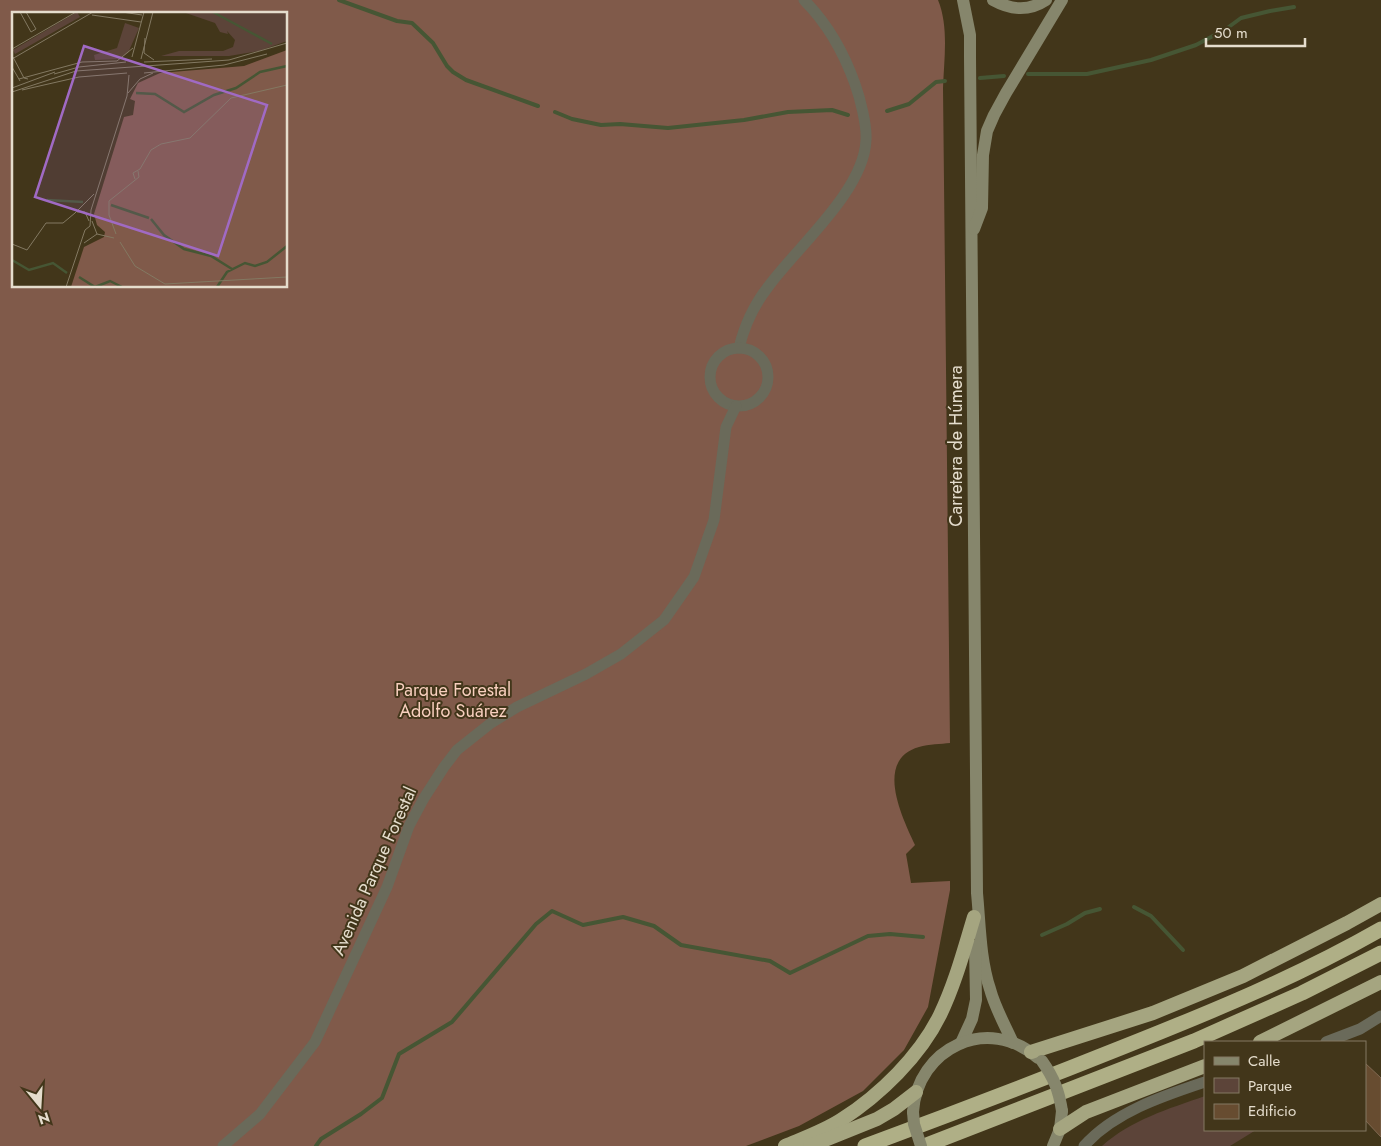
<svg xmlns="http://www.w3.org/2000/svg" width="1381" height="1146" font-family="Jost,sans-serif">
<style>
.green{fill:#5c4439}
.forest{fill:#805a4a;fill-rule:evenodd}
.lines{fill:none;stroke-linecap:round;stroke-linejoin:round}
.stream{stroke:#465634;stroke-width:4}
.building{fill:#674c30;stroke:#816952}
.minor{stroke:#6a6a5a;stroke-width:11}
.secondary{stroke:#86866c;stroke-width:12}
.trunk{stroke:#a5a580;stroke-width:14}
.motorway{stroke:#afaf86;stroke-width:15}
.secondary-bridge{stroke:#86866c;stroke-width:12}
.labels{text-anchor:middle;stroke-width:4;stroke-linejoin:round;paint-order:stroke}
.street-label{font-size:18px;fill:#e5ddcd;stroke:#42361a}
.park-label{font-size:18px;fill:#f8cfbe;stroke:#42361a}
.inset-river{fill:none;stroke:#465634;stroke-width:2.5}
.inset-road{fill:none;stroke:#837962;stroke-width:1}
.view{fill:#a06ac4;fill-opacity:0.15;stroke:#a06ac4;stroke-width:2.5}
.inset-edge{fill:none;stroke:#e5ddcd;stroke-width:2.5}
</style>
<rect width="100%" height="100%" fill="#42361a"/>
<!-- green -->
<path class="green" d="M1205,1096V1130H1256L1230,1146H1102C1131,1120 1168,1109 1205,1096Z"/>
<!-- forest -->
<path class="forest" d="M0,0H938C949,27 944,59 943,88L950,743C941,744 929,744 919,747C874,760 902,817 915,845L906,854L911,883L950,881V890L928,1007L904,1050L863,1091L799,1126L746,1146H0ZM14,14H286V286H14Z"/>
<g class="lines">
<!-- stream -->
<g class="stream">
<path d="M339,0L397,21L412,23L433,43L447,66L453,72L466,80L538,106"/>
<path d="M1028,74H1087L1151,60L1196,45L1226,29L1241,18L1270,11L1294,7"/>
<path d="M980,78L1004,76"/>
<path d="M887,111L909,104L936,82L945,81"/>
<path d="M555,112L572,119L601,125L620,124L668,128L744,120L788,112L832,110L848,115"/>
<path d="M1134,907L1151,916L1183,950"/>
<path d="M1042,935L1067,924L1085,913L1100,909"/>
<path d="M316,1146L321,1139L361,1114L382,1098L399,1054L452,1022L536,924L552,911L583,925L623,917L654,926L681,945L770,961L790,973L868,936L890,934L923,937"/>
</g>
</g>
<!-- building -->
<path class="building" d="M1365,1063L1381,1078V1137L1365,1120Z"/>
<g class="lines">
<!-- minor -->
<g class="minor">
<path d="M739,348C744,327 754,305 768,287C797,247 864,191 866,140C867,125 860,98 855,84C844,53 827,23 804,0"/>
<circle cx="739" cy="377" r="29"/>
<path d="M1326,1042L1360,1029L1381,1016"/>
<path d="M223,1146L260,1114L315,1042L387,887L409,826L424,798L444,767L457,750L491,723L517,707L586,674L621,654L664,620L694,577L714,520L726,427L736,406"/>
<path d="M1084,1146C1114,1112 1163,1096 1205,1082"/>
</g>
<!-- secondary -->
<g class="secondary">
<path d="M963,0L970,35V57L977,893C980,924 980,959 990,989C995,1008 1005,1025 1013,1043"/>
<path d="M993,0C1011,10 1028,12 1046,0"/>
<path d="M974,229L982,208L983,155L987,131L994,115L1006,93L1062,0"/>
<path d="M961,1043L972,1019L976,1000L975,946"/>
<path d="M913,1112C917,1048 988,1014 1038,1058"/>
<path d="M1053,1146L1060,1129L1062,1111"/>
</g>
<!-- trunk -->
<g class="trunk">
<path d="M1260,1042L1381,982"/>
<path d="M1031,1052L1153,1013L1243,976L1347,923L1381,904"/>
<path d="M1060,1129L1086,1112L1205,1066"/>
<path d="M785,1146C804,1138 824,1131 841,1120C880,1095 920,1056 940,1015C955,984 964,950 974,917"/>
<path d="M810,1146L877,1119L894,1109L916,1092"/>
</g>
<!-- motorway -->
<g class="motorway">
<path d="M865,1146C952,1114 1038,1081 1123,1047C1211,1012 1299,976 1381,929"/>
<path d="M924,1146L1194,1041L1302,993L1381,953"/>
</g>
<!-- secondary-bridge -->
<g class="secondary-bridge">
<path d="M1042,1061C1054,1078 1059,1091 1062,1111"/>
<path d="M913,1112L914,1124L921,1146"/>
</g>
</g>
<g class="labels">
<!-- street labels -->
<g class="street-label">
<text transform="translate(956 446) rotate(-90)" y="6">Carretera de Húmera</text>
<text transform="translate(374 871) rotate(-66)" y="6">Avenida Parque Forestal</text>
</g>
<!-- park labels -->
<g class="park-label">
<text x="453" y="696">Parque Forestal<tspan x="453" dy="21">Adolfo Suárez</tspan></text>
</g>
</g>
<!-- overview -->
<g transform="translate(12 12)">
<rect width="275" height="275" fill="#42361a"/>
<path d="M65,0L68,5L3,42L1,38ZM171,0H275V29L247,39L217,44H149L167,39H211L221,35L223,28L215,19L216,22L208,20L203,11ZM113,11L127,16L116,41L107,47L83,48L82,43L105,36Z" fill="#5c4439"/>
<path d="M275,38V275H59L72,235L92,225L93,220L85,213L82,202L112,105L121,103L123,89L118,87L126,71L148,61L232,54Z" fill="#805a4a"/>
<path class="inset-river" d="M201,0L260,32M124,81L143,82L172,100L202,83L224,76L248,60L275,54M35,188L71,190M99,193L137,206M139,207L152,223L172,237L199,244L220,257M0,248L17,258L41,251L55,261M67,265L83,275L98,269L110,275M205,275L215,260L233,251L243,254L255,250L275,234"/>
<path class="inset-road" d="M8,0L19,20L24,17L14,0M110,0L130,3M80,3L129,10M133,26L132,41L142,48M0,37L64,0M1,45L12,66L16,67M120,45L132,0M0,47L81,0M129,47L141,0M132,50L200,47M0,55L8,69M132,61L212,53L255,42M42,62L67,55L114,50M7,67L70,50L105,49L121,36M0,76L43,60M10,78L67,65L115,61M0,80L64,59L217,48L275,31M116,81L128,67L141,61M123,167L121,161L128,157L139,138L149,132L178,126L219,86L275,73M65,200H73L77,209M63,201L82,182M78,214L79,198L115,84L117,63M85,222L102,226M104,222L97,203V189L127,165L126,159M108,230L123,254L153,272L275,265M72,231L85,222L80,209M0,232L15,238L34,211H51L63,201M54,275L73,218L78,214"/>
<path class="view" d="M72,34L255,93L206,244L23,185Z"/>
<rect width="275" height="275" class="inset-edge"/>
</g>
<!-- legend -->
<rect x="1204" y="1041" width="162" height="90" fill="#42361a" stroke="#837962"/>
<rect x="1214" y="1057" width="25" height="8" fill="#86866c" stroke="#837962"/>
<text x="1248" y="1066" font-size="15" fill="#e5ddcd">Calle</text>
<rect x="1214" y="1078" width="25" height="15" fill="#5c4439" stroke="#837962"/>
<text x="1248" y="1091" font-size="15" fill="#e5ddcd">Parque</text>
<rect x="1214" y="1104" width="25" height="15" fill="#674c30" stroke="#837962"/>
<text x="1248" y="1116" font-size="15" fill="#e5ddcd">Edificio</text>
<!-- north arrow -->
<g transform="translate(40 1106) rotate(162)" stroke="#42361a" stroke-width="4" paint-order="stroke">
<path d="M0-4L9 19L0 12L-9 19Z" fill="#e5ddcd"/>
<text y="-8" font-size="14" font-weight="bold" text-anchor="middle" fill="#e5ddcd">N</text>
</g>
<!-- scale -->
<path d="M1206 38v8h99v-8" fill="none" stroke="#e5ddcd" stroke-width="2.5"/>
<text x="1214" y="38" font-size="15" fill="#e5ddcd" stroke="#42361a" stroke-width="4" paint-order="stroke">50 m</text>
</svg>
